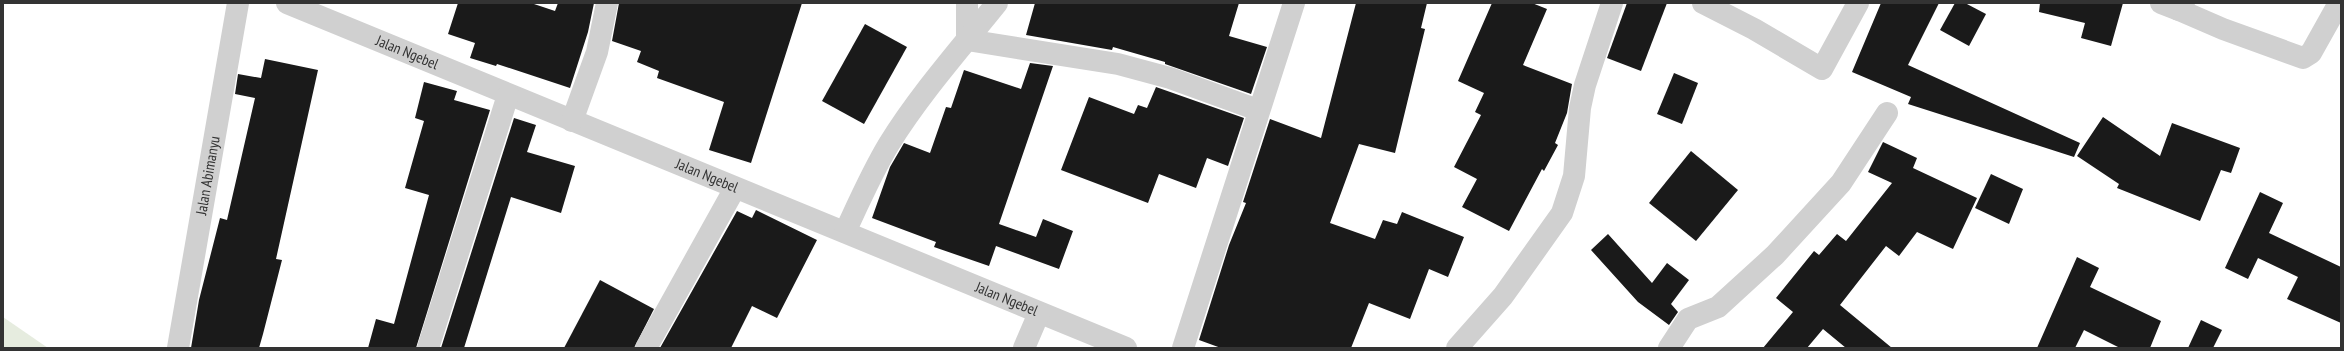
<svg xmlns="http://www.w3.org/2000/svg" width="2344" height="351" font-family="'PT Sans Narrow',sans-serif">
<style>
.green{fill:#e6ecdf}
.building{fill:#1a1a1a}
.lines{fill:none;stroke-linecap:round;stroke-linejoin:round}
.minor{stroke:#d0d0d0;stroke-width:22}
.tertiary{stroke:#d0d0d0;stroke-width:22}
.labels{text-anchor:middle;stroke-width:4;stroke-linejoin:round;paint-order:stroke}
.street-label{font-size:15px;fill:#333;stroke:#fff}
</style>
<rect width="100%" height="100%" fill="#fff"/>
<!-- green -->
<path class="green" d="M3,317L48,348H3Z"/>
<!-- building -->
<g class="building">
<path d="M458,3H531L555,11L558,3H594L588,32L570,88L497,64L496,66L470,58L475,43L448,34Z"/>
<path d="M619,3H802L751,163L709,150L724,102L657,78L659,71L637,62L641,51L612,41Z"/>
<path d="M1035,3H1239L1229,36L1267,47L1251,94L1165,64V62L1113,47L1112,50L1026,35Z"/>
<path d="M1356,3H1427L1421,28L1425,29L1395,153L1359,144L1330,223L1375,239L1383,220L1397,224L1402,212L1464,237L1448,277L1429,269L1410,319L1369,303L1351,348H1221L1199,340L1229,245L1246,203L1243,202L1270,119L1321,138Z"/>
<path d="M1492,3H1532L1547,9L1523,65L1572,84L1567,113L1555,143L1558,145L1544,171L1542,169L1509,231L1462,207L1477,179L1454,167L1481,115L1475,112L1484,93L1458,81Z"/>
<path d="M1627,3H1667L1641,71L1607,58Z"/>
<path d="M1881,3H1939L1908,65L2080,143L2074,157L1908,104L1911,97L1852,72Z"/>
<path d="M1955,3H1965L1986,14L1969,46L1940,30Z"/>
<path d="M2040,3H2123L2111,46L2081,38L2085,23L2039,12Z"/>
<path d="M865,24L907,47L864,124L822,101Z"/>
<path d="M265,59L318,70L276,259L282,260L263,334L259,348H191L199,300L220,218L227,220L255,98L235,94L238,74L261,78Z"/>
<path d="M1030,63L1053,66L999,224L1036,237L1043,219L1073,231L1059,269L996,246L989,266L934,247L936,242L872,218L890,167L904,143L930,153L946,107L951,108L964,70L1021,89Z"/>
<path d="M1674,73L1698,83L1682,124L1657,114Z"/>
<path d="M424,82L457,91L454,100L490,110L416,348H368L376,319L394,324L429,195L405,188L424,121L415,118Z"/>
<path d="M1156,87L1244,118L1228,166L1207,158L1196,188L1159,174L1148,203L1061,170L1089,97L1134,114L1138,105L1147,108Z"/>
<path d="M2103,117L2160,156L2172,123L2240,148L2231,173L2221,170L2200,221L2117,188L2119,184L2077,156Z"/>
<path d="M514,118L536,125L527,152L575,166L561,213L511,197L464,348H441Z"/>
<path d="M1883,142L1917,158L1913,168L1977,198L1953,249L1917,232L1899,256L1886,246L1840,305L1892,348H1846L1823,329L1807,348H1763L1793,312L1776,298L1814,251L1819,255L1837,234L1846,241L1892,183L1868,172Z"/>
<path d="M1691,151L1738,190L1696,241L1649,203Z"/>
<path d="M1991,174L2023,189L2009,224L1975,208Z"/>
<path d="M2260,192L2283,203L2269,233L2341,267V323L2287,299L2298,277L2258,258L2248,279L2225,268Z"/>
<path d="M756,210L817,240L777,318L752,306L731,348H660L737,211L752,218Z"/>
<path d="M1608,234L1652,283L1667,263L1689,280L1671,304L1678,312L1669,325L1638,302L1591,250Z"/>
<path d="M2077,257L2099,268L2090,287L2161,321L2150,348H2120L2084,330L2075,348H2037Z"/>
<path d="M600,280L654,309L634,348H564Z"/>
<path d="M2201,320L2222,330L2213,348H2188Z"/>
</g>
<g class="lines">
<!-- minor -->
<g class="minor">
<path id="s1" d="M287,3L1126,348"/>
<path d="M967,3V40L1118,64L1170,78L1258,110"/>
<path d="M1703,3L1754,29L1822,69L1858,3"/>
<path d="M2161,3L2179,10"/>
<path d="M2184,3L2179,10L2223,29L2303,58L2311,53L2339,3"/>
<path d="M572,121L597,52L607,3"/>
<path d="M845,232C859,202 872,172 889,144C920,94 960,49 997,3"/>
<path d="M428,348L508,95"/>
<path d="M646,348L735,188"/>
<path d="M1024,348L1039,313"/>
<path d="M1183,348L1294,3"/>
<path d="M1457,348L1503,296L1562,213L1574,176L1580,108L1585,85L1612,3"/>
<path d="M1669,348L1688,319L1718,307L1775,255L1841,183L1887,113"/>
</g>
<!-- tertiary -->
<path class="tertiary" id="s2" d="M178,348L238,3"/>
</g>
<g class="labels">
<!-- street labels -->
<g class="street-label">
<text dy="5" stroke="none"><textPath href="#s1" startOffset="130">Jalan Ngebel</textPath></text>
<text dy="5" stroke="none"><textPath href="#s2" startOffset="175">Jalan Abimanyu</textPath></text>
<text dy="5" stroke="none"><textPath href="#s1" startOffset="454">Jalan Ngebel</textPath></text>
<text dy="5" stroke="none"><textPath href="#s1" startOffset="778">Jalan Ngebel</textPath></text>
</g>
</g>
<!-- border -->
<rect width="2344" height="351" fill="none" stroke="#333333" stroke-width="8"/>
</svg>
